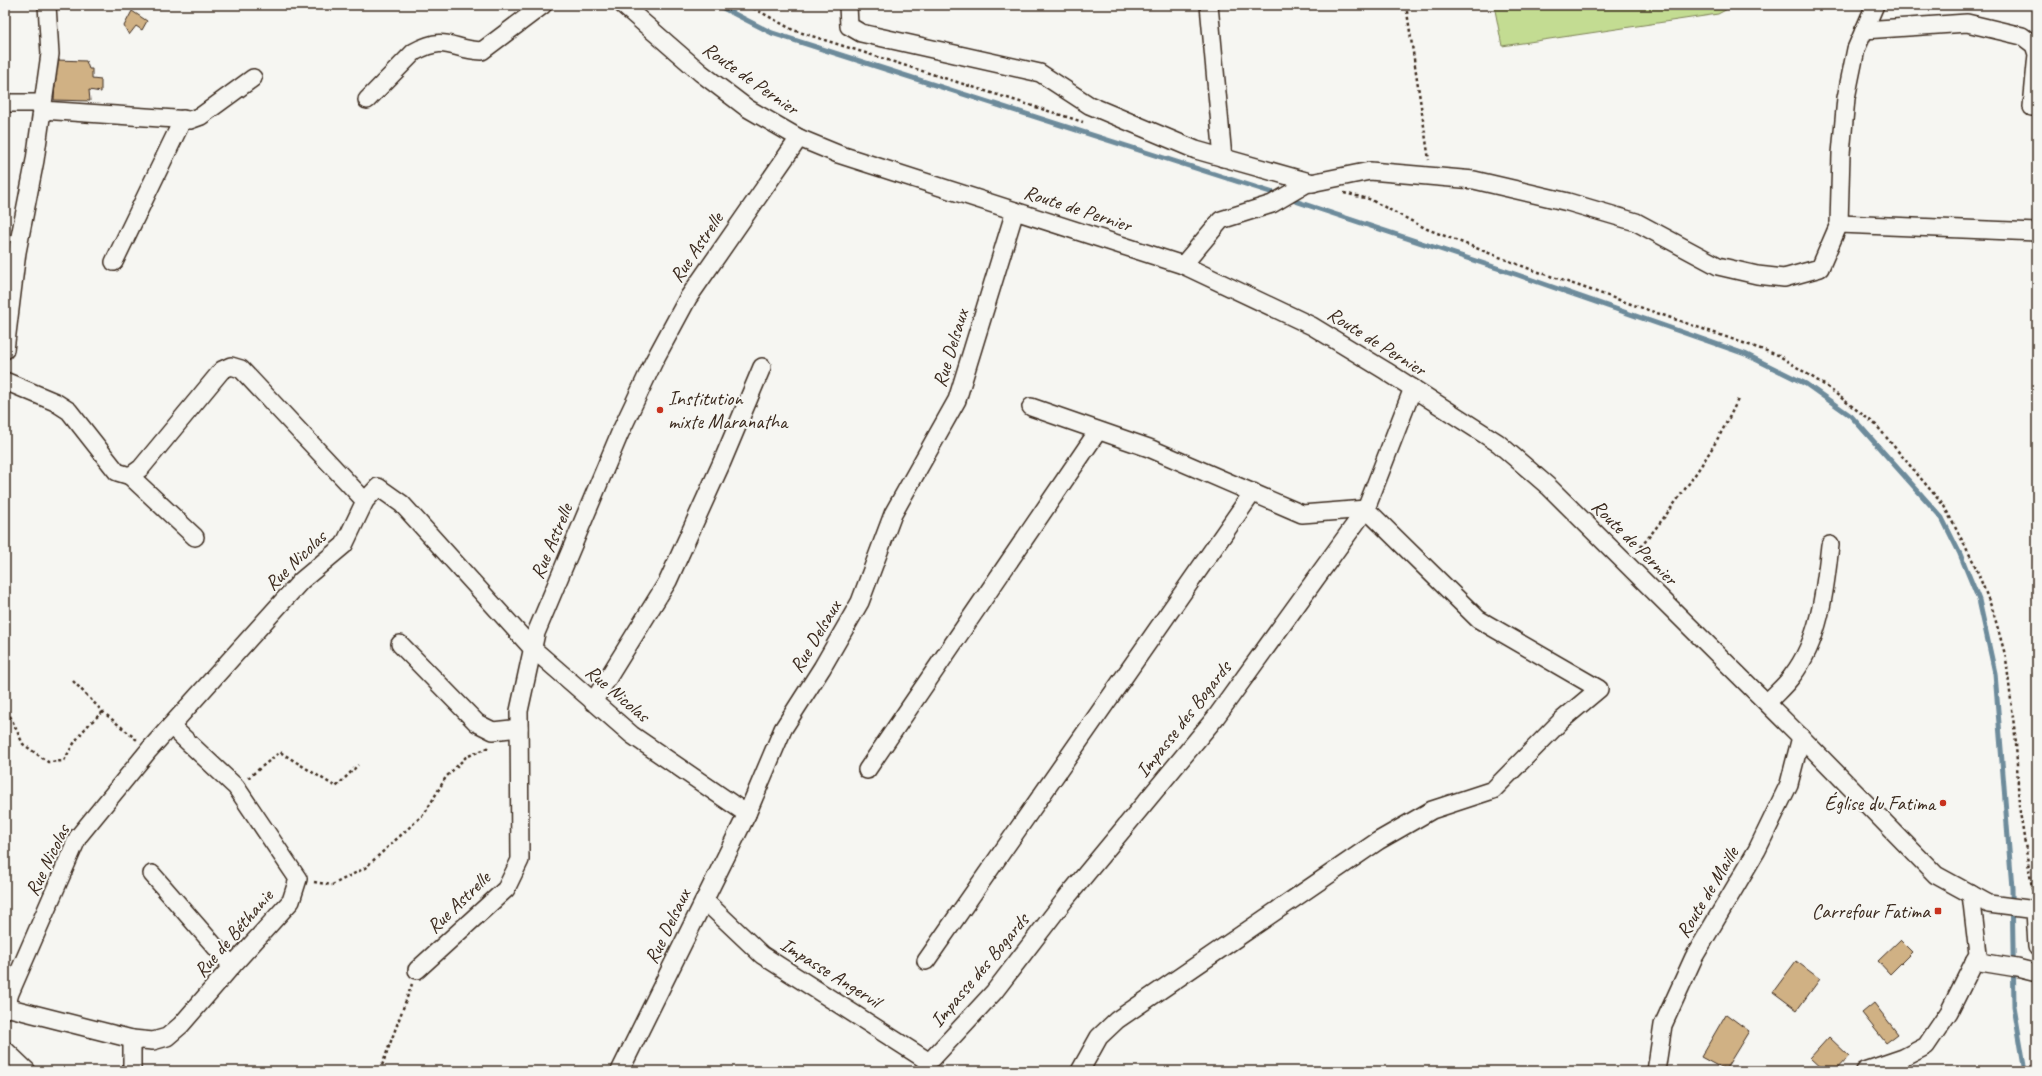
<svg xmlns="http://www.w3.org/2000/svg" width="2042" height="1076" font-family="Caveat,sans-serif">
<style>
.green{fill:#c3dc92;stroke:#7f8358}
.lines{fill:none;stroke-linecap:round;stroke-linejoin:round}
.stream{stroke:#6d8b9b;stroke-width:5}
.building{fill:#d0b184;stroke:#3b2a1e}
.minor-casing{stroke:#3b2a1e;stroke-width:20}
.path{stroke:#3b2a1e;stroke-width:2.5;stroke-dasharray:3 3;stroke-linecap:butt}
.minor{stroke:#f6f6f2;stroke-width:17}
.poi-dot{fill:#c8321e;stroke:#f6f6f2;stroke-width:1.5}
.labels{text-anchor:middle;stroke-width:4;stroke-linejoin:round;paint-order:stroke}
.street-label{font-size:20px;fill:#3b2a1e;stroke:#f6f6f2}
.poi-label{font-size:20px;fill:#3b2a1e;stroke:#f6f6f2;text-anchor:end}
</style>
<rect width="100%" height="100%" fill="#f6f6f2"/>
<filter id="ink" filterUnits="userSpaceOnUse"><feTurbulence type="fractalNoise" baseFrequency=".025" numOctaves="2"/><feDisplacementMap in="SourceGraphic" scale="8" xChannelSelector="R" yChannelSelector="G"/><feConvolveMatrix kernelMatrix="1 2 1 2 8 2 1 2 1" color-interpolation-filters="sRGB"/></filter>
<g filter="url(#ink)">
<!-- green -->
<path class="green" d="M1494,5H1735L1718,14L1502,46Z"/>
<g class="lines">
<!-- stream -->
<g class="stream">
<path d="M717,5L772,33L1280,195"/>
<path d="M1289,199L1518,275L1745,354L1806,384L1851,416L1942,518L1960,554L1979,600L1995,673L2012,888L2014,1006L2025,1071"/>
</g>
</g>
<!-- building -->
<g class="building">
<path d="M132,11L147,21L142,30L136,26L129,35L124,26Z"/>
<path d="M56,60L86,61L89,69H92V79L101,80V92L89,90L90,101L54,100Z"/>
<path d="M1900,940L1912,952L1890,974L1878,961Z"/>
<path d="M1796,961L1820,979L1797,1010L1773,992Z"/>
<path d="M1874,1003L1898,1034L1886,1043L1862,1013Z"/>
<path d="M1726,1014L1749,1031L1725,1070L1701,1057Z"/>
<path d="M1829,1037L1849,1056L1835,1071H1824L1810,1058Z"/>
</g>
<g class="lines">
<!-- minor casing -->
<g class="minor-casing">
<g id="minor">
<path d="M623,5L701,73L747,108L799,138L838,154L1183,265L1312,326L1386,371L1498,443L1549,487L1801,737L1936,875L1989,904L2028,909"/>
<path d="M848,5L849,26L861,33L1040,73L1089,105L1196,150L1313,183"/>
<path d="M1209,5L1223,158"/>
<path d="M1864,30L1967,23L2022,36L2034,45L2037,54L2032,107"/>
<path d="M367,100L414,52C448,34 450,50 482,51L543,5"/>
<path d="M5,103H42"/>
<path d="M42,110L190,120L201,116L253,78"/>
<path d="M1839,224L2037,232"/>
<path d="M114,262L183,119"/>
<path d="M1183,265L1221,220L1272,204L1306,184L1370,171L1474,180L1568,202L1636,222L1718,266L1757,275L1784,278L1820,268L1839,224L1841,154L1846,98L1856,49L1875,5"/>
<path d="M5,350L17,252L35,160L50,54L47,5"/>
<path d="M5,381L55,402L69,411L117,472L130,476L141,468L222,370L231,366L241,369L365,501"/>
<path d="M1031,407L1149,448L1302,514L1366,509L1478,619L1599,689L1562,720L1493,790L1432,810L1378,841L1117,1020L1099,1037L1080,1071"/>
<path d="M130,476L195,537"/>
<path d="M400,644L477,723L493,731L519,728"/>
<path d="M593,702L668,581L722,462L762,367"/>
<path d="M1767,703C1775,694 1785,686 1792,676C1820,640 1825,590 1830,545"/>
<path d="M867,770L1098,431"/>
<path d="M152,874L232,966"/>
<path d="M704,900L762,955L923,1058L927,1060L933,1058L994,992L1067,897L1216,717L1366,509L1413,388"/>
<path d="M2035,910L2037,947"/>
<path d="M926,961L1253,492"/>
<path d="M1974,961L2017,968L2037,973"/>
<path d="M417,970L506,889L520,860L519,711L536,633L620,433L654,361L688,298L799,138"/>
<path d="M6,1007L132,1039"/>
<path d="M5,1010L10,993L78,837L149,750L301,581L344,545L365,501L378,487L402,504L532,648L632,735L747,814"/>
<path d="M5,1050L27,1071"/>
<path d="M132,1071V1039L153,1041L167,1037L181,1025L232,966L291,901L298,879L236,787L171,726"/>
<path d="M620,1071L747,814L783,729L822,668L860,602L893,514L957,400L1015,211"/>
<path d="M1656,1071L1663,1025L1694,957L1757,850L1789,784L1801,737"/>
<path d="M1865,1071L1903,1058L1926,1046L1949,1012L1978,954L1971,894"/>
</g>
</g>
<!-- path -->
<g class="path">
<path d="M748,5L793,30L1083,122"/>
<path d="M1406,5L1429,160"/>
<path d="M1344,193L1369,199L1427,229L1530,269L1778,355L1826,386L1876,425L1944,506L1974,563L1993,611L2006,658L2016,743L2019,806L2033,894"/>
<path d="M1637,552C1675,504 1713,455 1738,399"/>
<path d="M73,681L103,712L137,740"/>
<path d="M5,705L23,744L48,762L64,761C74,741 85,726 103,712"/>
<path d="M248,778L280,752L336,787L358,765"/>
<path d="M314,882L332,885L365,868L425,813L446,777L466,757L490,747"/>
<path d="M380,1071L412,984"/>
</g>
<!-- minor -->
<use href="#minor" class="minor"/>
</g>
</g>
<!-- markers -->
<g class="poi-dot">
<circle cx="660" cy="410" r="4"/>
<circle cx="1943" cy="803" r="4"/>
<rect x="1934" y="907" width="8" height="8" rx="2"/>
</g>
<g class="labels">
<!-- street labels -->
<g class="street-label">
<text transform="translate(751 78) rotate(35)" y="7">Route de Pernier</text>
<text transform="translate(1078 208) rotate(18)" y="7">Route de Pernier</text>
<text transform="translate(696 247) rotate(-56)" y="7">Rue Astrelle</text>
<text transform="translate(1377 341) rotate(32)" y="7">Route de Pernier</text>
<text transform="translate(950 348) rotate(-73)" y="7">Rue Delsaux</text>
<text transform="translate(551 541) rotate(-67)" y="7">Rue Astrelle</text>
<text transform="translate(1635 542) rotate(45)" y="7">Route de Pernier</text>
<text transform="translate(295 560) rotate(-44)" y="7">Rue Nicolas</text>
<text transform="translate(815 636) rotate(-59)" y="7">Rue Delsaux</text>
<text transform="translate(618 693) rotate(40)" y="7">Rue Nicolas</text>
<text transform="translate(1183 719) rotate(-52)" y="7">Impasse des Bogards</text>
<text transform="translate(47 860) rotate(-64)" y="7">Rue Nicolas</text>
<text transform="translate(1707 892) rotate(-59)" y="7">Route de Maille</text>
<text transform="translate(458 902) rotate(-44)" y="7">Rue Astrelle</text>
<text transform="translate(667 926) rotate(-64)" y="7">Rue Delsaux</text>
<text transform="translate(233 933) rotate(-49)" y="7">Rue de Béthanie</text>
<text transform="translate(979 970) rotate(-50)" y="7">Impasse des Bogards</text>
<text transform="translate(831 972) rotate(32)" y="7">Impasse Angervil</text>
</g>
<!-- poi labels -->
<g class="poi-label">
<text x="668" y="405" text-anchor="start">Institution<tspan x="668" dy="23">mixte Maranatha</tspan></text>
<text x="1935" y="810">Église du Fatima</text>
<text x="1930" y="918">Carrefour Fatima</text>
</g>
</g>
<!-- margin -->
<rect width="2042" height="1076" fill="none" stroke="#f6f6f2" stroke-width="20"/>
<rect x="10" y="10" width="2022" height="1056" fill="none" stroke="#3b2a1e" stroke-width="1.5" filter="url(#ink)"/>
</svg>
